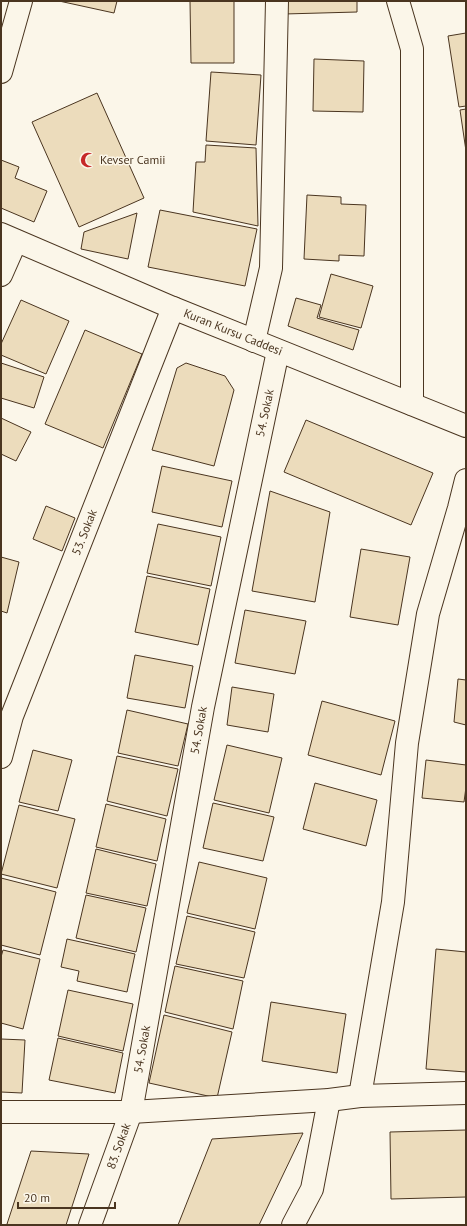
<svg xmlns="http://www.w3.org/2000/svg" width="467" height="1226" font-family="'PT Sans',sans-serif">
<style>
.building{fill:#ecdcbc;stroke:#4a3520}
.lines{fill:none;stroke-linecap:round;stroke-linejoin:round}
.street-casing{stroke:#4a3520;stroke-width:24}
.secondary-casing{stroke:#4a3520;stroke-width:24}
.street{stroke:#fbf6e9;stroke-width:22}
.secondary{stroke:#fbf6e9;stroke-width:22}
.labels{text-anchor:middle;stroke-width:3;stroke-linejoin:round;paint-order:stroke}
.poi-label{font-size:12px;fill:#4a3520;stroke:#fbf6e9;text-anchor:start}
.street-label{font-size:12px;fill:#4a3520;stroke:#fbf6e9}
</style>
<rect width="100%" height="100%" fill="#fbf6e9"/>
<!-- building -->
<g class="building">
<path d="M59,1H117L114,13Z"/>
<path d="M190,1H234V63H191Z"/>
<path d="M284,1H357V12L284,14Z"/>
<path d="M466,33V106L459,107L448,36Z"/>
<path d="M314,59L364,61L363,112L313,111Z"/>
<path d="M211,72L261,75L256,145L206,141Z"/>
<path d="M97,93L144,198L79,227L32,122Z"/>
<path d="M466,109V151L460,110Z"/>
<path d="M206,145L256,148L258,226L193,212L196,162H205Z"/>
<path d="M1,160L19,167L15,178L47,191L34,222L1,208Z"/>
<path d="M307,195L341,197V204L366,205L364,256L339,255V261L304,259Z"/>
<path d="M160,210L257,229L245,286L148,267Z"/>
<path d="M137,213L128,259L81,249L84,232Z"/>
<path d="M331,274L373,286L361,328L319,317Z"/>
<path d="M296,298L321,305L317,318L359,330L353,350L288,326Z"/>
<path d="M21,300L69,321L46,374L1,355V344Z"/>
<path d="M85,330L142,354L103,448L45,424Z"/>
<path d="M1,363L44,377L34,408L1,398Z"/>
<path d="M186,363L225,376L234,390L214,466L152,450L177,368Z"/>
<path d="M1,418L31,432L16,461L1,454Z"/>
<path d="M306,420L433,473L411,525L284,472Z"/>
<path d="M162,466L232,481L222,527L152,512Z"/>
<path d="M270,491L330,512L315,602L252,591Z"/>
<path d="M46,506L75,518L62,551L33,539Z"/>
<path d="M158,524L221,537L211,586L147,573Z"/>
<path d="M361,549L410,557L398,625L350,617Z"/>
<path d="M1,557L19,562L7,613L1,611Z"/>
<path d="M147,576L210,589L198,645L135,632Z"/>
<path d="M245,610L306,621L295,674L235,663Z"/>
<path d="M135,655L193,666L185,708L127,698Z"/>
<path d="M458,679L466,680V725L454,722Z"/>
<path d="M232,687L274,694L268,732L227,725Z"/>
<path d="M322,701L395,721L381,775L308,755Z"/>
<path d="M127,710L188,724L178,766L118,753Z"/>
<path d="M227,745L282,758L269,813L214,800Z"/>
<path d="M33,750L72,760L58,811L19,802Z"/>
<path d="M117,756L178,769L167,816L107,801Z"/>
<path d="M426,760L466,765V787L464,802L422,798Z"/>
<path d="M315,783L377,800L366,846L303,829Z"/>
<path d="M213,803L274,817L263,861L203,848Z"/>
<path d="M106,804L166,819L157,861L96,847Z"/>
<path d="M19,805L75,819L57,888L1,874Z"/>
<path d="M96,849L156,864L147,906L86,893Z"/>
<path d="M199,862L267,878L255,929L187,913Z"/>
<path d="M1,878L56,892L40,955L1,945Z"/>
<path d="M86,895L146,908L136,952L76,938Z"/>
<path d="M187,916L255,932L244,978L176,964Z"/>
<path d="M67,939L135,954L127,992L77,981L79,971L61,967Z"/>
<path d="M436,949L466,952V1072L426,1069Z"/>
<path d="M3,950L40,959L23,1029L1,1023V957Z"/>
<path d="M175,966L243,981L233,1029L165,1012Z"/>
<path d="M68,990L133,1004L123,1051L58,1036Z"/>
<path d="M271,1002L346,1014L337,1073L262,1061Z"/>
<path d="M164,1015L232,1032L217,1098L149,1083Z"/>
<path d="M58,1038L123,1053L115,1093L49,1080Z"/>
<path d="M1,1039L25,1040L22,1093L1,1092Z"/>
<path d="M466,1130V1197L391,1199L390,1132Z"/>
<path d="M303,1133L259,1225H178L212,1139Z"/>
<path d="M31,1151L89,1154L66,1225H10L7,1224Z"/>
</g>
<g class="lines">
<!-- street casing -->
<g class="street-casing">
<g id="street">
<path d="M398,1L412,49V404"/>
<path d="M1,72L21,1"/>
<path d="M1,275L16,241"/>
<path d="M254,341L271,268L277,1"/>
<path id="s1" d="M1,757L12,716L173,308"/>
<path d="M360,1096L393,902L407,743L428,614L459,508L466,480"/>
<path d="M1,1112H131L329,1100L360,1096L466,1093"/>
<path id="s2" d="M90,1225L131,1112L203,707L278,351"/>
<path d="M293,1225L312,1189L329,1100"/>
</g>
</g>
<!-- secondary casing -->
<g class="secondary-casing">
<g id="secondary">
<path id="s3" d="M1,234L173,308L466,426"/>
</g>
</g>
<!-- street -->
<use href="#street" class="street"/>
<!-- secondary -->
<use href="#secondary" class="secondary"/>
</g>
<!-- icons -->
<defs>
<g id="mosque-bare" transform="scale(1.2)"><path d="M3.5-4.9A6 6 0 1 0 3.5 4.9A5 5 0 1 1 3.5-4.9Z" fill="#c62828" stroke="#fbf6e9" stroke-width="2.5" paint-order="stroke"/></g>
</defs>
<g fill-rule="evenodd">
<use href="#mosque-bare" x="88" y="160"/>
</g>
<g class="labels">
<!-- poi labels -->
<g class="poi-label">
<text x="100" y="164">Kevser Camii</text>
</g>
<!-- street labels -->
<g class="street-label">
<text dy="4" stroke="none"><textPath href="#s3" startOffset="252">Kuran Kursu Caddesi</textPath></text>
<text dy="4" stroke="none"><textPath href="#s2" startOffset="832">54. Sokak</textPath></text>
<text dy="4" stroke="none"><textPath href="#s1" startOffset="240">53. Sokak</textPath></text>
<text dy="4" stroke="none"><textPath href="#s2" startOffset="508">54. Sokak</textPath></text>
<text dy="4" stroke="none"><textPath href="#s2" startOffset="184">54. Sokak</textPath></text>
<text dy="4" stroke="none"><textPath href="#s2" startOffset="84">83. Sokak</textPath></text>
</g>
</g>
<!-- border -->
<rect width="467" height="1226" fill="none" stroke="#4a3520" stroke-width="4"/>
<!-- scale -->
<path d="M18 1202v6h97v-6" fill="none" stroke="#4a3520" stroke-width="2"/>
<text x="24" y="1202" font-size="12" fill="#4a3520" stroke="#fbf6e9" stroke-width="3" paint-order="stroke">20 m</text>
</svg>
